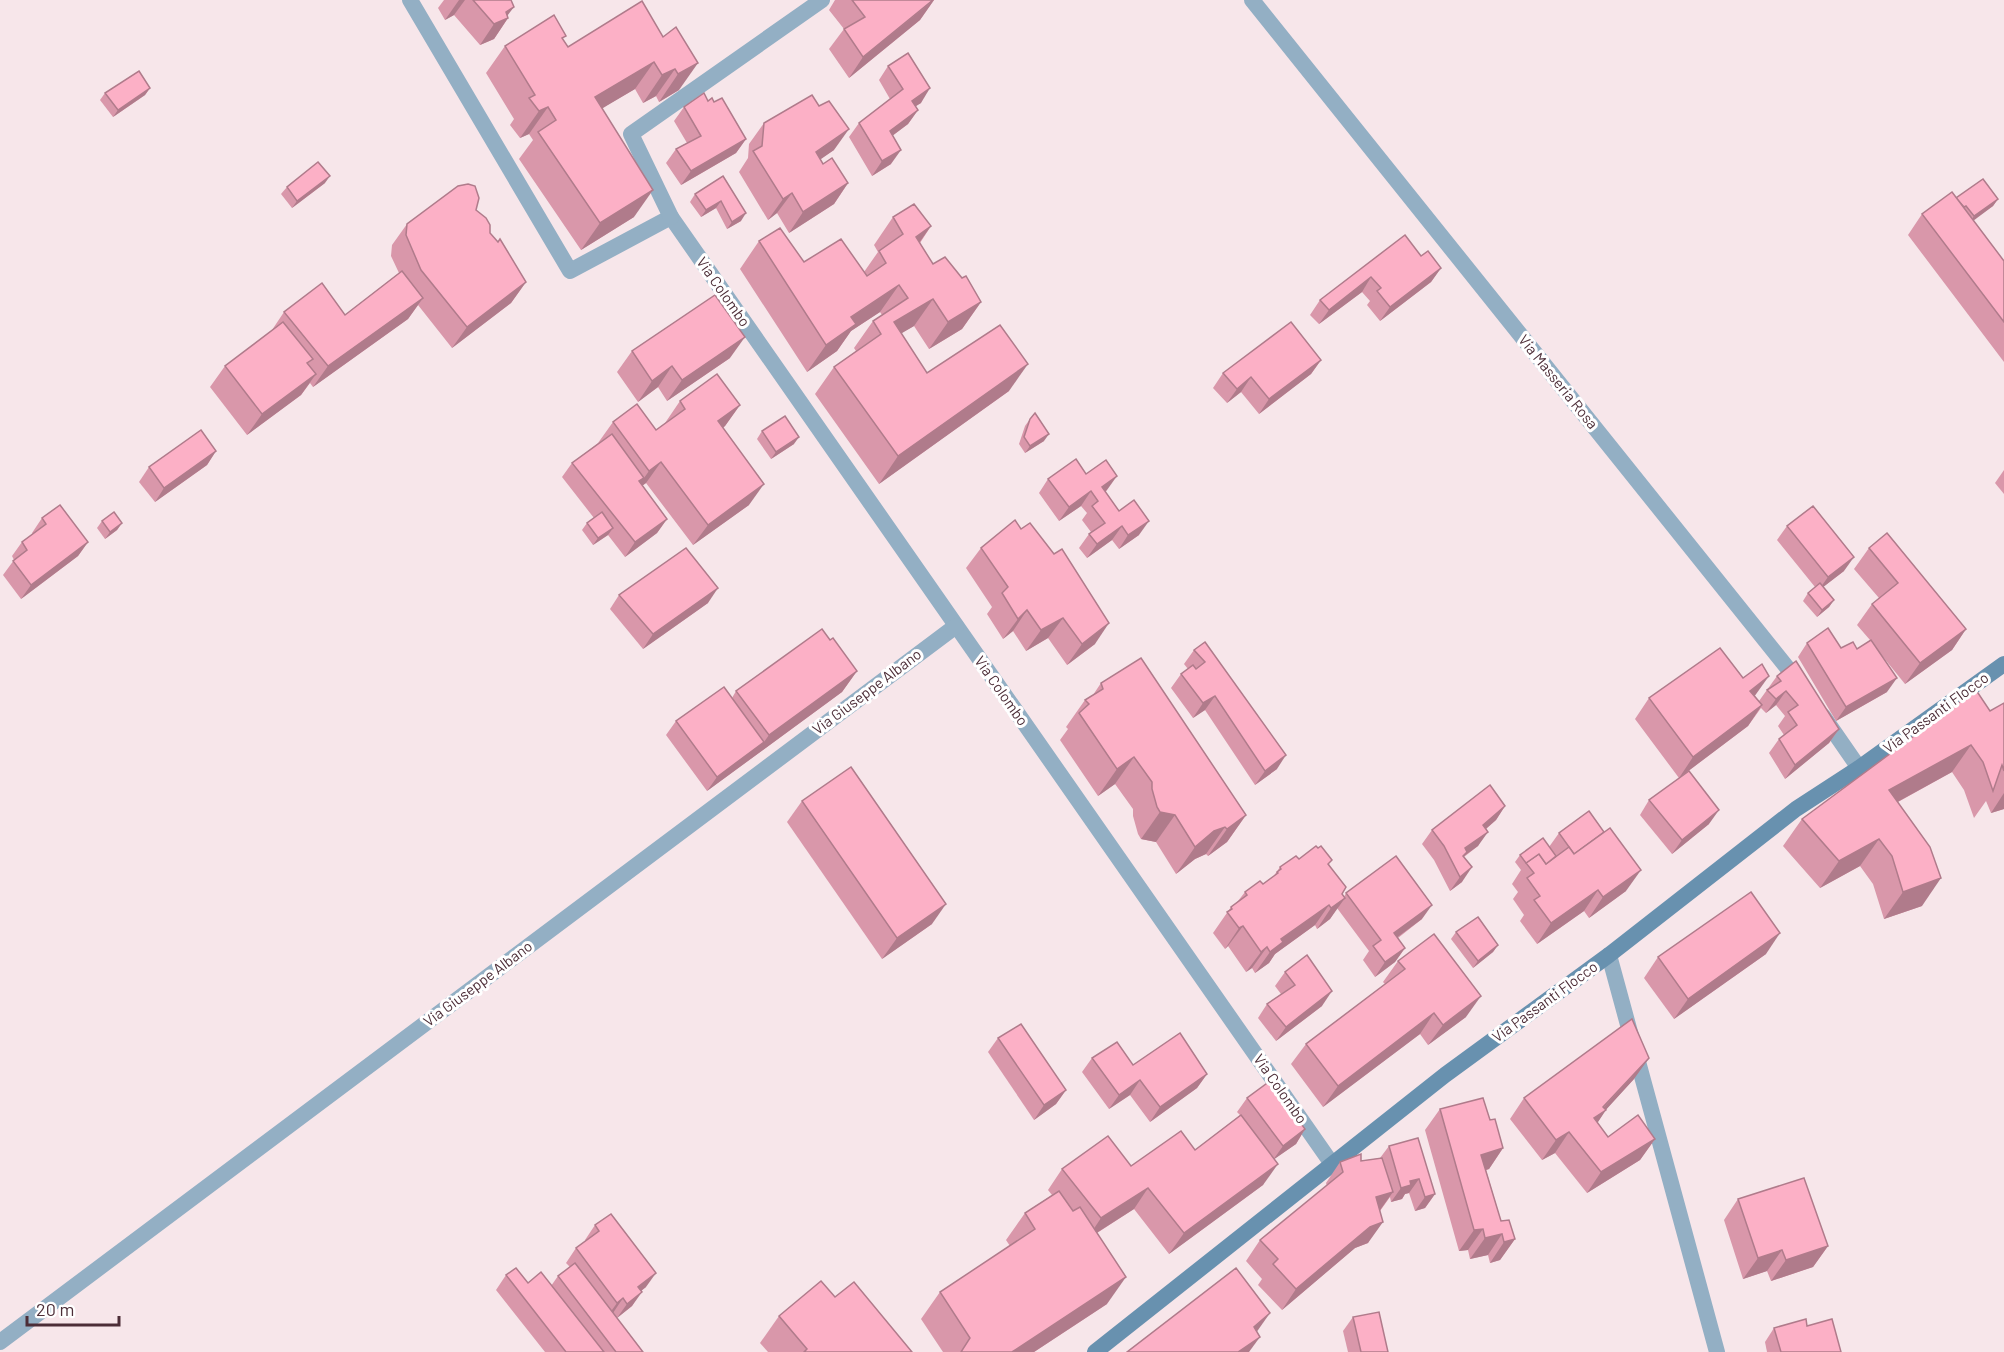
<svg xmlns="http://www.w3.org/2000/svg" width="2004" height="1352" font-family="Barlow,sans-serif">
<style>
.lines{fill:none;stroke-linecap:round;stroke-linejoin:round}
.minor{stroke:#93afc4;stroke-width:16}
.secondary{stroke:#6891af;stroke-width:16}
.wall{fill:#d997aa}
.shaded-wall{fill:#b07b8b}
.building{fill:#fcb0c6;stroke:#b07b8b;stroke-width:1.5}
.labels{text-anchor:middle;stroke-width:6;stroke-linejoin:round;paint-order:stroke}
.street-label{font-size:15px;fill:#4c2d37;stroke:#fff}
</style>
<rect width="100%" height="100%" fill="#f7e6ea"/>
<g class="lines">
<!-- minor -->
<g class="minor">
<path d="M410,0L570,271L671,217L1332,1164"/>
<path d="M1252,0L1801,685"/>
<path d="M671,217L631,134L822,0"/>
<path d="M1823,716L1859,768"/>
<path d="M1609,955L1717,1352"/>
<path d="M0,1342L956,626"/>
</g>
<!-- secondary -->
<path class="secondary" d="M1095,1352L1445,1075L1609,955L1796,809L1859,768L2004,664"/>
</g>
<!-- wall -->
<g class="wall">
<path d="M444,0H511L507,15L508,18L494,39L480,45L454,15L445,20L438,8Z"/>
<path d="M835,0H934L920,20L849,78L829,49L844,29L829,10Z"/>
<path d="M676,27L679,90L659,102L656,96L643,103L635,89L602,108L634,217L581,250L519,159L533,140L529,134L520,138L510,125L514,119L486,73L505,46L563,39L568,47L663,37Z"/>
<path d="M888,66L921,103L915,106L918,110L908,124L892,136L891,164L872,176L849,137L859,123L890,99L879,80Z"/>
<path d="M150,88L145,95L113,117L100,100L105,93Z"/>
<path d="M708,101L714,102L746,139L736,153L681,185L666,163L676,149L687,143L674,121L684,107Z"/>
<path d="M764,123L834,150L820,159L823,164L848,183L834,204L789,233L777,213L768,220L739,172L748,158L749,144Z"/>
<path d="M723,176L741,221L727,229L716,208L701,217L690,202L695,194Z"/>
<path d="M325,183L292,208L281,194L287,187Z"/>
<path d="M1956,198L1998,199L1993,206L1973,220L2004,261V362L1908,235L1922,214Z"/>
<path d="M476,210L490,233L526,282L511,303L452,348L418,305L408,319L313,387L310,383L301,395L247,435L210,387L225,366L272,330L284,312L345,315L399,273L391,256L392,245L407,224Z"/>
<path d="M893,217L931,226L920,243L933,264L962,278L981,302L962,329L929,349L914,326L901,333L927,373L1009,391L879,484L815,394L834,367L856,351L854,348L873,321L882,315L880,312L851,331L837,351L807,372L740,269L759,241L804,262L864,272L878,252L874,245Z"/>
<path d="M1421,256L1441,268L1431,282L1380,321L1367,305L1370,301L1362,292L1319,324L1310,315L1320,300Z"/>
<path d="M632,351L730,358L667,401L658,387L638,402L617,372Z"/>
<path d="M1321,360L1311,374L1259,414L1241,392L1227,403L1213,388L1223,373Z"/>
<path d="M680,401L740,405L725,426L723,428L749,505L693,545L646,483L642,486L667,519L657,533L625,557L608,535L593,545L582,530L587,523L594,518L562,477L572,463L598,443L613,422L656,430L665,423Z"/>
<path d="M1030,419L1044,441L1025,453L1019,444L1025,426Z"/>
<path d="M762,431L794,444L771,459L757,439Z"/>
<path d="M216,451L207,465L155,502L139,482L149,467Z"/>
<path d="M2004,470V494L1995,483Z"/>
<path d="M1086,474L1107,490L1105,492L1119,511L1139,535L1119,549L1112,540L1087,558L1079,548L1089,534L1091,532L1082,520L1087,513L1081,506L1059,521L1039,493L1048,479Z"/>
<path d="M42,518L88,542L78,556L21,599L3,575L14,560L12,556L22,542L33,534L32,533Z"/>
<path d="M102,521L122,523L117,530L105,539L97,528Z"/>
<path d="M1787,526L1844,571L1823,587L1834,600L1829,607L1817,617L1803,601L1808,593L1815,587L1777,540Z"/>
<path d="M981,548L1095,644L1067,665L1048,638L1026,651L1013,631L1003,639L987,614L992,607L966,568Z"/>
<path d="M1869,548L1966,629L1952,650L1905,684L1879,652L1887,692L1836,721L1798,657L1807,643L1857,649L1870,640L1857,625L1872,604L1879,598L1854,569Z"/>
<path d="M619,595L708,603L643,649L610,609Z"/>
<path d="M830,640L857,671L842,692L707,791L666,735L676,721L732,698L736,691Z"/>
<path d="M1205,642L1277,769L1255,785L1205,710L1193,718L1171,688L1181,674L1188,669L1184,664L1194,650Z"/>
<path d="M1777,676L1839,729L1829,743L1785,779L1769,753L1779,739L1784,735L1778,726L1785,716L1776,705L1766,713L1761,708L1748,726L1679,778L1635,719L1649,698L1755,696L1759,701Z"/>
<path d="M1101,683L1246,815L1227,842L1208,856L1206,854L1195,859L1176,874L1156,842L1141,839L1138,834L1133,816V809L1115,784L1098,796L1060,740L1068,729L1066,727L1085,700L1093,695Z"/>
<path d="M2004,703V809L1991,813L1986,801L1974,818L1964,790L1952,772L1898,802L1922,906L1884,919L1873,884L1860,866L1820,888L1783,846L1802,819Z"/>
<path d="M1649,800L1709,824L1672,854L1640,815Z"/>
<path d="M802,801L932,924L882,959L787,822Z"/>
<path d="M1505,806L1496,820L1486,829L1478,846L1464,857L1462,882L1450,891L1434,860L1422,844L1432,830Z"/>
<path d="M1559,833L1626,891L1589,918L1584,911L1537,944L1520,921L1524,915L1513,899L1518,892L1512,884L1521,870L1515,862L1520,855L1549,847Z"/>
<path d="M1299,859L1329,864L1344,897L1346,893L1422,919L1398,938L1405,948L1395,962L1375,977L1363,960L1369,951L1337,908L1330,919L1317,929L1315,925L1275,954L1269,963L1255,973L1252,968L1246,972L1228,946L1225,949L1213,933L1231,907L1238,901L1245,892L1263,884L1273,877L1280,867Z"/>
<path d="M1456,932L1498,945L1493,952L1473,968L1451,939Z"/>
<path d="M1766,954L1674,1019L1644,978L1658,957Z"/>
<path d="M1398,961L1466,1017L1428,1045L1420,1034L1323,1107L1291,1064L1306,1044L1385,984L1383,982Z"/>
<path d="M1285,972L1322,1006L1276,1041L1258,1018L1267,1004L1281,994L1275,986Z"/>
<path d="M998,1038L1066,1090L1056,1104L1034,1120L988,1052Z"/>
<path d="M1092,1058L1133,1065L1207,1074L1197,1088L1150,1122L1130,1095L1109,1109L1082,1072Z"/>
<path d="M1634,1079L1606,1109L1597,1123L1608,1137L1655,1139L1640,1160L1587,1193L1555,1153L1542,1160L1510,1119L1524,1098Z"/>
<path d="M1247,1098L1305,1129L1296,1144L1274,1159L1263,1185L1169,1254L1134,1209L1097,1233L1107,1304L1034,1352H943L921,1319L940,1292L1010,1246L1006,1240L1025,1213L1052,1195L1048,1190L1062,1169L1131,1166L1195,1150L1240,1115L1237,1112Z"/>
<path d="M1440,1109L1490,1120L1503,1148L1489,1169L1486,1170L1501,1221L1515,1239L1500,1260L1490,1263L1488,1255L1470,1259L1468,1250L1459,1251L1425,1130Z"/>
<path d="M1389,1146L1435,1194L1425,1208L1415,1211L1409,1193L1405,1194L1402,1199L1391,1202L1390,1197L1380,1211L1368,1243L1355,1248L1282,1310L1258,1285L1262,1279L1246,1261L1260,1240L1327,1186L1326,1183L1340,1162L1361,1161L1380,1158Z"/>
<path d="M1738,1199L1828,1246L1813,1267L1771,1281L1767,1271L1743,1279L1724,1220Z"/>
<path d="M595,1225L646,1287L641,1291L632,1306L617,1318L643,1352H545L496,1290L506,1275L528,1283L551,1286L558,1276L570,1267L566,1263L576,1248L586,1241L585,1240Z"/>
<path d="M835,1297L912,1352H768L760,1343L779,1316Z"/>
<path d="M1353,1317L1388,1352H1348L1343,1331Z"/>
<path d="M1807,1326L1841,1352H1767L1765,1342L1774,1328Z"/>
</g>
<!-- shaded-wall -->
<g class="shaded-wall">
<path d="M459,0H465L454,15L445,20Z"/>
<path d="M934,0L920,20L849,78L863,57Z"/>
<path d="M514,7L504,20L508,18L494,39L480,45L494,24L506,12Z"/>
<path d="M654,62L635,89L576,124L595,97Z"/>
<path d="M698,63L679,90L659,102L678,74Z"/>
<path d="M675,69L656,96L643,103L662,75Z"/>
<path d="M150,88L145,95L113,117L118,110Z"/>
<path d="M930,88L921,103L902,115L912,101Z"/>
<path d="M548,107L529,134L520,138L539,111Z"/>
<path d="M918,110L908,124L880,145L890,131Z"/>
<path d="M849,129L834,150L801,173L816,152Z"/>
<path d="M746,139L736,153L681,185L691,171Z"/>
<path d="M901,150L891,164L872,176L882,161Z"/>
<path d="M330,176L325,183L292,208L297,201Z"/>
<path d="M848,183L834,204L789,233L803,212Z"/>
<path d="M653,190L634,217L581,250L600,223Z"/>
<path d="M792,193L777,213L768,220L783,199Z"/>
<path d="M1998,199L1993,206L1969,224L1974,216Z"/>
<path d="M721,201L716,208L701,217L706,210Z"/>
<path d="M746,213L741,221L727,229L732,222Z"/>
<path d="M931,226L912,253L916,237Z"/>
<path d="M1441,268L1431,282L1380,321L1390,307Z"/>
<path d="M1371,277L1362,292L1319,324L1329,310Z"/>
<path d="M526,282L511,303L452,348L467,327Z"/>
<path d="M899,285L880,312L851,331L837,351L807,372L826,345L851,317Z"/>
<path d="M423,298L408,319L313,387L328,366Z"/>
<path d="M933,299L914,326L875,349L894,322Z"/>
<path d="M981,302L962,329L929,349L948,322Z"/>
<path d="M745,337L730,358L667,401L682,380Z"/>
<path d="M1321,360L1311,374L1259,414L1269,399Z"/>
<path d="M1028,364L1009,391L879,484L898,456Z"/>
<path d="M672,366L658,387L638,402L652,381Z"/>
<path d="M316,374L301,395L247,435L262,414Z"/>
<path d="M1251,377L1241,392L1227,403L1237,389Z"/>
<path d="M740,405L725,426L703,442L718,421Z"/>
<path d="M1049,434L1044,441L1025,453L1030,446Z"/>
<path d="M799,437L794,444L771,459L776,452Z"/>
<path d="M216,451L207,465L155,502L164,488Z"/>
<path d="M661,462L646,483L629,495L639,481L644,478L649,471Z"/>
<path d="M1117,476L1107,490L1096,498L1102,487Z"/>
<path d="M764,484L749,505L693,545L708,525Z"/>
<path d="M1091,491L1081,506L1059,521L1069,507Z"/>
<path d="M667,519L657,533L625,557L635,542Z"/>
<path d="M1149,521L1139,535L1119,549L1128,535Z"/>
<path d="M122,523L117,530L105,539L110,532Z"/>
<path d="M1122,526L1112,540L1087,558L1097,544Z"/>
<path d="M613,528L608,535L593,545L598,538Z"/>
<path d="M88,542L78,556L21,599L31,585Z"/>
<path d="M1854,557L1844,571L1818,591L1828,577Z"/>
<path d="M718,588L708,603L643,649L653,634Z"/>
<path d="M1834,600L1829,607L1817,617L1822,610Z"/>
<path d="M1027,610L1013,631L1003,639L1018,619Z"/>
<path d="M1063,618L1048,638L1026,651L1041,630Z"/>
<path d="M1109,623L1095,644L1067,665L1082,644Z"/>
<path d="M1966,629L1952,650L1905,684L1920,663Z"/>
<path d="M857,671L842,692L707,791L717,777L764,742L769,735Z"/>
<path d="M1769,676L1754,697L1750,691Z"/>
<path d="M1897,678L1887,692L1836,721L1846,707Z"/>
<path d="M1786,691L1776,705L1766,713L1776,699Z"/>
<path d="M1215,696L1205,710L1193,718L1203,703Z"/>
<path d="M1762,705L1748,726L1679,778L1693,757Z"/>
<path d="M1839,729L1829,743L1785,779L1795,765Z"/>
<path d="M1971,745L1952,772L1870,817L1889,790Z"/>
<path d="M1286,755L1277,769L1255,785L1265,771Z"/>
<path d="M1134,757L1115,784L1098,796L1117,769Z"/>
<path d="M2004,793V809L1991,813Z"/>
<path d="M1505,806L1496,820L1473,840L1483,825Z"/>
<path d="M1719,810L1709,824L1672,854L1682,840Z"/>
<path d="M1160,812L1175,815L1156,842L1141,839Z"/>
<path d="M1246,815L1227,842L1208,856L1227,829Z"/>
<path d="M1225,827L1206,854L1195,859L1176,874L1195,847L1214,831Z"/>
<path d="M1488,832L1478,846L1464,856L1457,866L1465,848Z"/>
<path d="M1879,839L1860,866L1820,888L1839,861Z"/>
<path d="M1472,867L1462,882L1450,891L1460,877Z"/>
<path d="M1641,870L1626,891L1589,918L1603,897Z"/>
<path d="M1941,878L1922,906L1884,919L1903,892Z"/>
<path d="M1598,890L1584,911L1537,944L1551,923Z"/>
<path d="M1345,898L1330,919L1317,929L1331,908Z"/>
<path d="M946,904L932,924L882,959L897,938Z"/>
<path d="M1329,905L1315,925L1275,954L1269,963L1255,973L1270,952L1281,939Z"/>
<path d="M1432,905L1422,919L1384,947L1394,933Z"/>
<path d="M1243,926L1228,946L1225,949L1239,928Z"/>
<path d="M1780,933L1766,954L1674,1019L1688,999Z"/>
<path d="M1498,945L1493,952L1473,968L1478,961Z"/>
<path d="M1267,947L1252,968L1246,972L1261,952Z"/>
<path d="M1405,948L1395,962L1375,977L1385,962Z"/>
<path d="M1332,991L1322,1006L1276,1041L1286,1027Z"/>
<path d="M1481,996L1466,1017L1428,1045L1443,1025Z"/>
<path d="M1434,1013L1420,1034L1323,1107L1338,1086Z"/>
<path d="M1649,1058L1634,1079L1604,1112L1606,1110L1592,1131L1594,1118Z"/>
<path d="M1207,1074L1197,1088L1150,1122L1160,1107Z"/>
<path d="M1140,1080L1130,1095L1109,1109L1119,1095Z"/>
<path d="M1066,1090L1056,1104L1034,1120L1044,1105Z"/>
<path d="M1305,1129L1296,1144L1273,1160L1283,1146Z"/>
<path d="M1569,1132L1555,1153L1542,1160L1556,1140Z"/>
<path d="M1655,1139L1640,1160L1587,1193L1601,1172Z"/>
<path d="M1503,1148L1489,1169L1467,1176L1481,1155Z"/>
<path d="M1278,1164L1263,1185L1169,1254L1184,1233Z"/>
<path d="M1419,1179L1409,1193L1405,1194L1402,1199L1391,1202L1401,1188L1410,1181Z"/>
<path d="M1148,1188L1134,1209L1087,1239L1101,1218Z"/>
<path d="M1393,1192L1378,1213L1376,1197Z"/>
<path d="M1435,1194L1425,1208L1415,1211L1425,1197Z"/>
<path d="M1383,1222L1368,1243L1355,1248L1282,1310L1296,1289L1370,1227Z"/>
<path d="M1483,1229L1468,1250L1459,1251L1474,1230Z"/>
<path d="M1502,1234L1488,1255L1470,1259L1485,1238Z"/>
<path d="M1515,1239L1500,1260L1490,1263L1504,1242Z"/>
<path d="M1828,1246L1813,1267L1771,1281L1786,1260Z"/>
<path d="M1782,1250L1767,1271L1743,1279L1758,1258Z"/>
<path d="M656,1273L646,1287L628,1301L638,1287Z"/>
<path d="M1126,1277L1107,1304L1034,1352H1012Z"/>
<path d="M642,1292L632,1306L617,1318L627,1304Z"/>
<path d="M623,1298L613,1313L607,1317L617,1303Z"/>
<path d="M1270,1313L1251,1340L1254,1327Z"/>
<path d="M1260,1337L1249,1352H1238Z"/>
</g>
<!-- building -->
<g class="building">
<path d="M473,0H511L514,7L506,12L508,18L494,24Z"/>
<path d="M852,0H933L863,57L844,29L865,17Z"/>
<path d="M642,1L663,37L676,27L698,63L678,74L675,69L662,75L654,62L595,97L653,190L600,223L538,132L556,120L548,107L539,111L529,98L535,95L505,46L554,15L566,36L562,38L568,47Z"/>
<path d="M908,53L930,88L912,101L918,110L890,131L901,150L882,161L859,123L903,89L888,66Z"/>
<path d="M139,71L150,88L118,110L105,93Z"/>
<path d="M704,93L708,101L712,98L714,102L722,98L746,139L691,171L676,149L701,136L684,107Z"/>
<path d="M812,95L819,106L829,101L849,129L816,152L823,164L832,158L848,183L803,212L792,193L783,199L753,151L762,146L764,123Z"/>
<path d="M318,162L330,176L297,201L287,187Z"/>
<path d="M723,176L746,213L732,222L721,201L706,210L695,194Z"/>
<path d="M1983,179L1998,199L1974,216L1966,206L1964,207L1956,198Z"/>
<path d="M468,184L475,186L479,198L476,210L486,218L490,225V233L498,242L500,239L526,282L467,327L421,270L406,235L407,224L458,186Z"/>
<path d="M1952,192L2004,261V322L1922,214Z"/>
<path d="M914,204L931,226L916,237L933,264L945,257L962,278L966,276L981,302L948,322L933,299L894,322L927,373L1000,325L1028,364L898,456L834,367L881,334L873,321L908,298L899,285L851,317L856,324L826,345L759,241L780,228L804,262L841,239L867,276L886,263L879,251L903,234L893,217Z"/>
<path d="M1405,235L1421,256L1428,251L1441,268L1390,307L1377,291L1381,288L1371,277L1329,310L1320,300Z"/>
<path d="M402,271L423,298L328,366L284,312L322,283L345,315Z"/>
<path d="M715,295L745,337L682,380L672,366L652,381L632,351Z"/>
<path d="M283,322L313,359L307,363L316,374L262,414L225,366Z"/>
<path d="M1291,322L1321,360L1269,399L1251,377L1237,389L1223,373Z"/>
<path d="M717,374L740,405L718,421L764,484L708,525L661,462L649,471L613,422L637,404L656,430L685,409L680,401Z"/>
<path d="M1035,413L1049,434L1030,446L1024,437L1030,419Z"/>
<path d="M785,416L799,437L776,452L762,431Z"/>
<path d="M201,430L216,451L164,488L149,467Z"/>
<path d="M612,434L644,478L639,481L667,519L635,542L572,463Z"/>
<path d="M1076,459L1086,474L1106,460L1117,476L1102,487L1119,511L1134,500L1149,521L1128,535L1122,526L1097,544L1089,534L1105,523L1092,506L1098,501L1091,491L1069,507L1048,479Z"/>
<path d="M60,505L88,542L31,585L13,561L27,550L22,542L46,524L42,518Z"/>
<path d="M1813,506L1854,557L1828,577L1787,526Z"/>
<path d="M114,512L122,523L110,532L102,521Z"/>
<path d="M602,512L613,528L598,538L587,523Z"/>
<path d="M1015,520L1021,529L1030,523L1054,554L1062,549L1109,623L1082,644L1063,618L1041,630L1027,610L1018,619L1002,593L1008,587L981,548Z"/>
<path d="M1887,533L1966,629L1920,663L1872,604L1898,583L1869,548Z"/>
<path d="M686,548L718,588L653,634L619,595Z"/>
<path d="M1820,583L1834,600L1822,610L1808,593Z"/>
<path d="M1828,628L1841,648L1853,642L1857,649L1871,640L1897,678L1846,707L1807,643Z"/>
<path d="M822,629L830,640L833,638L857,671L769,735L736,691Z"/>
<path d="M1205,642L1286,755L1265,771L1215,696L1203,703L1181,674L1193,665L1196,669L1205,662L1194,650Z"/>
<path d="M1720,648L1743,678L1762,664L1769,676L1750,691L1762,705L1693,757L1649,698Z"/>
<path d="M1141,658L1246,815L1227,829L1225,827L1214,831L1195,847L1175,815L1160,812L1157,807L1152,789V782L1134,757L1117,769L1079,713L1089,704L1085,700L1103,689L1101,683Z"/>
<path d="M1796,661L1839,729L1795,765L1779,739L1797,725L1788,712L1798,705L1786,691L1776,699L1767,690L1781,681L1777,676Z"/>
<path d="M724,687L764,742L717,777L676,721Z"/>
<path d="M1976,690L1990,711L2004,703V771L2002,765L1993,791L1983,762L1971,745L1889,790L1930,847L1941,878L1903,892L1892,856L1879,839L1839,861L1802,819Z"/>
<path d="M851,767L946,904L897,938L802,801Z"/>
<path d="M1689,771L1719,810L1682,840L1649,800Z"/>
<path d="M1490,785L1505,806L1483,825L1488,832L1465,848L1467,852L1463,856L1472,867L1460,877L1444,846L1432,830Z"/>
<path d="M1589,811L1604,832L1574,854L1559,833Z"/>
<path d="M1610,828L1641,870L1603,897L1598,890L1551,923L1534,900L1540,896L1527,878L1534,873L1526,863L1539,854L1546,864L1569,847L1574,854Z"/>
<path d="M1543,838L1556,856L1546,864L1539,854L1526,863L1520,855Z"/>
<path d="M1316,846L1318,848L1321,846L1332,860L1328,864L1346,887L1342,894L1345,898L1331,908L1329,905L1281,939L1283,942L1270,952L1267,947L1261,952L1243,926L1239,928L1227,912L1232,909L1231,907L1247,895L1245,892L1260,881L1263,884L1278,873L1277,872L1281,869L1280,867L1296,856L1299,859Z"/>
<path d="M1396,856L1432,905L1394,933L1405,948L1385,962L1373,946L1381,940L1346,893Z"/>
<path d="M1751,892L1780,933L1688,999L1658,957Z"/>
<path d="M1478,917L1498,945L1478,961L1456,932Z"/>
<path d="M1434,934L1481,996L1443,1025L1434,1013L1338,1086L1306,1044L1405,969L1398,961Z"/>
<path d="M1307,955L1332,991L1286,1027L1267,1004L1295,985L1285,972Z"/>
<path d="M1632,1019L1649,1058L1603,1107L1606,1110L1594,1118L1608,1137L1638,1115L1655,1139L1601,1172L1569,1132L1556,1140L1524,1098Z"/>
<path d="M1021,1024L1066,1090L1044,1105L998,1038Z"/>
<path d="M1180,1033L1207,1074L1160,1107L1140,1080L1119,1095L1092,1058L1117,1042L1133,1065Z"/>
<path d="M1270,1081L1305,1129L1283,1146L1247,1098Z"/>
<path d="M1483,1098L1490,1120L1495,1119L1503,1148L1481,1155L1501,1221L1509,1220L1515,1239L1504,1242L1502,1234L1485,1238L1483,1229L1474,1230L1440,1109Z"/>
<path d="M1241,1115L1278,1164L1184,1233L1148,1188L1101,1218L1062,1169L1108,1136L1131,1166L1181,1131L1195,1150Z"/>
<path d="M1418,1138L1435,1194L1425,1197L1419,1179L1410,1181L1411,1185L1401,1188L1389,1146Z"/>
<path d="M1361,1154V1161L1382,1158L1393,1192L1376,1197L1383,1222L1370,1227L1296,1289L1273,1264L1278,1259L1260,1240L1343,1172L1340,1162Z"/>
<path d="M1804,1178L1828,1246L1786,1260L1782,1250L1758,1258L1738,1199Z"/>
<path d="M1059,1191L1073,1211L1080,1207L1126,1277L1012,1352H961L970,1338L940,1292L1035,1229L1025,1213Z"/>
<path d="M611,1214L656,1273L638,1287L642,1292L627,1304L623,1298L617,1303L576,1248L599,1231L595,1225Z"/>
<path d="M575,1263L643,1352H616L558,1276Z"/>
<path d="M516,1268L528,1283L541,1272L604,1352H566L506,1275Z"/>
<path d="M1236,1268L1270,1313L1254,1327L1260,1337L1238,1352H1127Z"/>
<path d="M821,1281L835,1297L854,1282L912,1352H804L807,1349L779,1316Z"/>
<path d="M1379,1312L1388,1352H1361L1353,1317Z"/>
<path d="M1806,1319L1807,1326L1832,1319L1841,1352H1781L1774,1328Z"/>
</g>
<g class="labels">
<!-- street labels -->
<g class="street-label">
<text transform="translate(723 292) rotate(55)" y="5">Via Colombo</text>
<text transform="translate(1558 382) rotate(51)" y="5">Via Masseria Rosa</text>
<text transform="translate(1001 691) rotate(55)" y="5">Via Colombo</text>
<text transform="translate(867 692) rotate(-37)" y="5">Via Giuseppe Albano</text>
<text transform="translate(1936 713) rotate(-36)" y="5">Via Passanti Flocco</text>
<text transform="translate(478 984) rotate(-37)" y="5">Via Giuseppe Albano</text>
<text transform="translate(1545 1002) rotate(-36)" y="5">Via Passanti Flocco</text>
<text transform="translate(1280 1089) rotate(55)" y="5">Via Colombo</text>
</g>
</g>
<!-- scale -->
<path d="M27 1316v9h92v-9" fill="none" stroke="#4c2d37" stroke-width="3"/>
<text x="36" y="1316" font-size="18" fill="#4c2d37" stroke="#ffffff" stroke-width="4.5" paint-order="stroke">20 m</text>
</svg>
